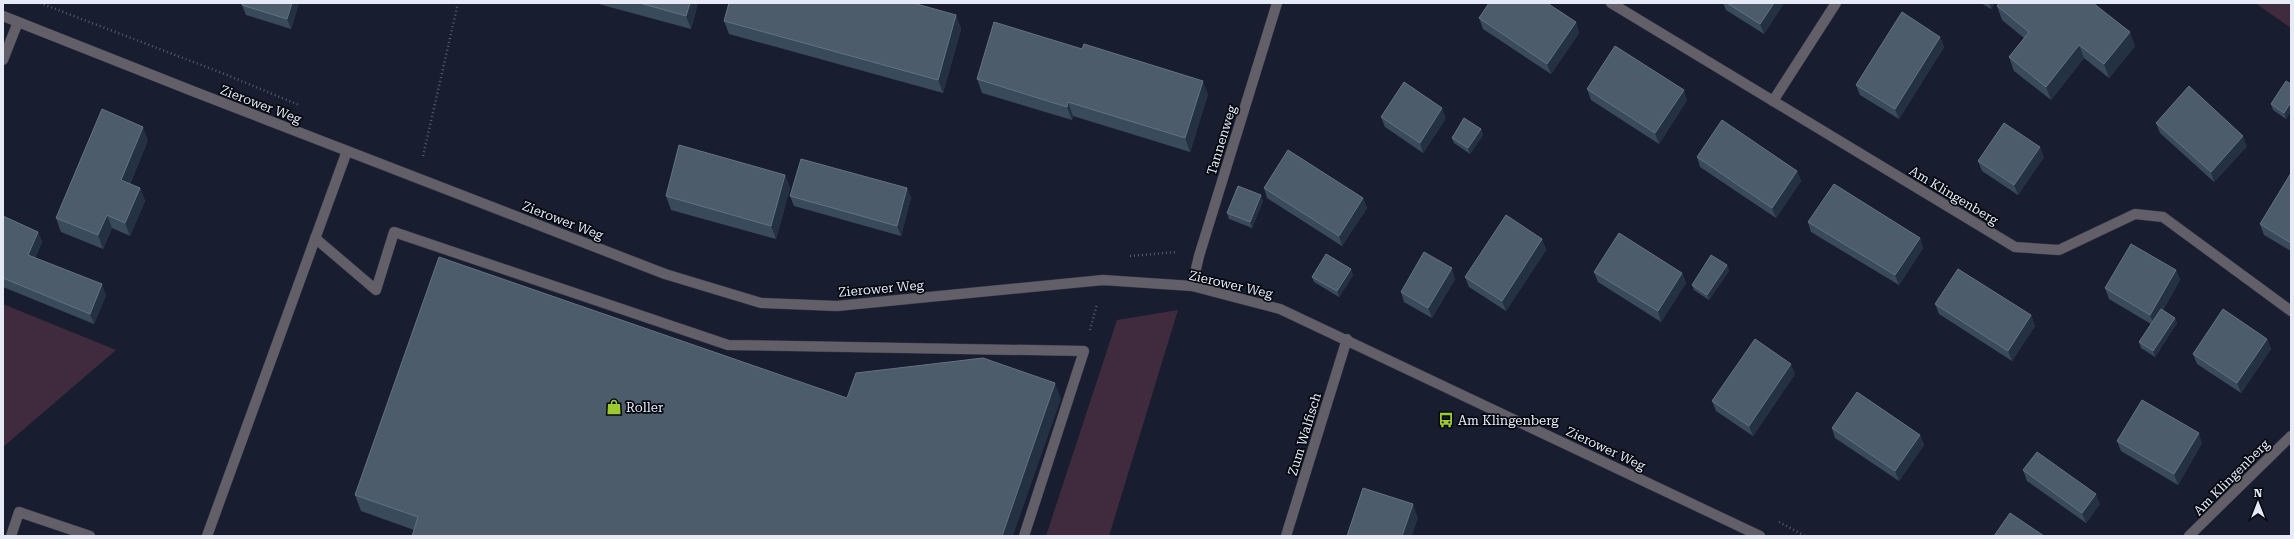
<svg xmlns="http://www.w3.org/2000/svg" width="2294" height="539" font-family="'Roboto Serif',serif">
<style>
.green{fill:#3f2b3d}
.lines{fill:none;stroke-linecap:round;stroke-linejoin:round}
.lane-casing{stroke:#353a4b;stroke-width:11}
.street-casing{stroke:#353a4b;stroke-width:11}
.path{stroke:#575c6d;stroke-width:2.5;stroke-dasharray:1 3;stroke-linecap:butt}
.lane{stroke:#625f69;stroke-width:10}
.street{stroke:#625f69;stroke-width:10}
.wall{fill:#394b5a}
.shaded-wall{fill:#243142}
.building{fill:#4c5c6b;stroke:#647281}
.labels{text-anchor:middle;stroke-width:3.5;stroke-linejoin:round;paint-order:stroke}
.street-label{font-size:13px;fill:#e6eaf7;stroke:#06080f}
.poi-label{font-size:13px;fill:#e6eaf7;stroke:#06080f;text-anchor:start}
</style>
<rect width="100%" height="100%" fill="#181d2f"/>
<!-- green -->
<g class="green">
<path d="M2255,3H2291V28Z"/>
<path d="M3,304L116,350L3,447Z"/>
<path d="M1178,310L1109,536H1046L1117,320Z"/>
</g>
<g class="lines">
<!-- lane casing -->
<g class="lane-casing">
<g id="lane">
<path d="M3,60L18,22"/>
<path d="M1773,101L1836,3"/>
<path d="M315,238L376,290L394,232L728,345L1084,351L1024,536"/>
<path d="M11,536L19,512L90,536"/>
<path d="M207,536L347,151"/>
</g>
</g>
<!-- street casing -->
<g class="street-casing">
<g id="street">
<path d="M1611,3L2015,247L2059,250L2135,214L2163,217L2291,311"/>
<path d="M3,16L195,92L665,274L761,303L837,306L1103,280L1192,286L1280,309L1760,536"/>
<path d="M1192,286L1199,256L1277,3"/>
<path d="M1286,536L1347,339"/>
<path d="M2189,536L2291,436"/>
</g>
</g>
<!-- path -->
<g class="path">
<path d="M40,3L222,73L299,105"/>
<path d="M423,156L458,3"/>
<path d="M1130,256L1177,252"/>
<path d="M1090,330L1097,304"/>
<path d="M1779,522L1805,536"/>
</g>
<!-- lane -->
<use href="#lane" class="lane"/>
<!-- street -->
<use href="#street" class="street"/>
</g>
<!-- wall -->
<g class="wall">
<path d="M299,3L291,29L246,15L242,5Z"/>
<path d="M595,3H698L691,29Z"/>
<path d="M1723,3H1784L1764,34L1726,10Z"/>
<path d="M1981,3H1995L1991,9Z"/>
<path d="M1997,6L2135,46L2109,78L2084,58L2051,100L2014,71L2009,57L2024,38L2002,20Z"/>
<path d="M956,15L961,29L943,93L729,34L724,21Z"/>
<path d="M1479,18L1576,22L1579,33L1551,74L1483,29Z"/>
<path d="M1940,37L1944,47L1899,119L1860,95L1856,85Z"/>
<path d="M977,79L1208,94L1190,152L1073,116L1072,120L982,93Z"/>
<path d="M2291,84V111L2286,119L2273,110L2271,104Z"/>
<path d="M1587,89L1687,100L1659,144L1591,100Z"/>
<path d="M1381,117L1446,118L1423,153L1385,127Z"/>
<path d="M2156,123L2247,146L2214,182L2160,133Z"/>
<path d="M1481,129L1483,135L1470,154L1454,143L1452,138Z"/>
<path d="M148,140L130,184L140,188L145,201L130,236L112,228L103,249L61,232L56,218Z"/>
<path d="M1697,157L1797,171L1801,181L1776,218L1700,167Z"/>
<path d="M2044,157L2018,195L1982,171L1978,161Z"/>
<path d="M2291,173V251L2264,235L2260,224Z"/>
<path d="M785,175L790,188L776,239L671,210L666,196Z"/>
<path d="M907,188L911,198L901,236L794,206L790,196Z"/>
<path d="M1264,188L1363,198L1367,208L1342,246L1267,198Z"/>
<path d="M1263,201L1252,228L1229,219L1227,213Z"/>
<path d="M3,216L38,232L42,242L35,258L106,295L94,324L3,287Z"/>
<path d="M1808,222L1920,238L1923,248L1899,285L1811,232Z"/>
<path d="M1542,239L1546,250L1506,311L1469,287L1465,277Z"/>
<path d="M1727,265L1729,271L1709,300L1694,290L1692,285Z"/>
<path d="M2176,270L2180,280L2163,310L2177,323L2155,357L2141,348L2139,342L2151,324L2109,299L2105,288Z"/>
<path d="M1594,272L1682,273L1686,283L1661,322L1598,282Z"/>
<path d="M1353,275L1339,297L1314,282L1312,277Z"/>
<path d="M1455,279L1432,318L1404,302L1401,292Z"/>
<path d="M1935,304L2031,315L2035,326L2012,361L1939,314Z"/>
<path d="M2267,339L2271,349L2241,393L2197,364L2193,354Z"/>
<path d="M1795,374L1753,436L1716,411L1712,401Z"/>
<path d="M847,398L1061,399L414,530L361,511L355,495Z"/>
<path d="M1832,428L1920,435L1924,445L1899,481L1835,438Z"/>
<path d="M2117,441L2202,443L2178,485L2121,451Z"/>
<path d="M2023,470L2100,504L2086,523L2027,481Z"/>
</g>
<!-- shaded-wall -->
<g class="shaded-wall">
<path d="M292,3H299L291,29L287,19Z"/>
<path d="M690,3H698L691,29L686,16Z"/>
<path d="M1774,3H1784L1764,34L1760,24Z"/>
<path d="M1989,3H1995L1991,9Z"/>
<path d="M956,15L961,29L943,93L938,80Z"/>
<path d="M1576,22L1579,33L1551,74L1547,64Z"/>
<path d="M2130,32L2135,46L2109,78L2104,64Z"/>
<path d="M1940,37L1944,47L1899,119L1895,109Z"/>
<path d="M2079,45L2084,58L2051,100L2046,87Z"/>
<path d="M1203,81L1208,94L1190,152L1185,138Z"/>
<path d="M1684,90L1687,100L1659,144L1655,133Z"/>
<path d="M1068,102L1073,116L1072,120L1067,107Z"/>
<path d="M2291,102V111L2286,119L2284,113Z"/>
<path d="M1442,108L1446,118L1423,153L1420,143Z"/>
<path d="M143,127L148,140L126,193L121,180Z"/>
<path d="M1481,129L1483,135L1470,154L1468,148Z"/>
<path d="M2243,136L2247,146L2214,182L2211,172Z"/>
<path d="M2040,147L2044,157L2018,195L2014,185Z"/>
<path d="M1797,171L1801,181L1776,218L1772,208Z"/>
<path d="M785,175L790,188L776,239L771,226Z"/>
<path d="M140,188L145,201L130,236L125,223Z"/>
<path d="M907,188L911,198L901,236L897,226Z"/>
<path d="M1261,195L1263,201L1252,228L1250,222Z"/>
<path d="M1363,198L1367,208L1342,246L1339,236Z"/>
<path d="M107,215L112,228L103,249L98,235Z"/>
<path d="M38,232L42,242L31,265L28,255Z"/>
<path d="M1920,238L1923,248L1899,285L1895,275Z"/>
<path d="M1542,239L1546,250L1506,311L1502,301Z"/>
<path d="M1727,265L1729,271L1709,300L1707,295Z"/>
<path d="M1452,268L1455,279L1432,318L1428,308Z"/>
<path d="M1351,269L1353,275L1339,297L1337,291Z"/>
<path d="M2176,270L2180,280L2154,325L2150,315Z"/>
<path d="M1682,273L1686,283L1661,322L1658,311Z"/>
<path d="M102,284L106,295L94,324L90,314Z"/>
<path d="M2031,315L2035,326L2012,361L2008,351Z"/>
<path d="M2175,318L2177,323L2155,357L2153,351Z"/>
<path d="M2267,339L2271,349L2241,393L2237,383Z"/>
<path d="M1791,364L1795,374L1753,436L1749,426Z"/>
<path d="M1055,383L1061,399L1013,536H1002Z"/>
<path d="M2199,433L2202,443L2178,485L2174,474Z"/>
<path d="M1920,435L1924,445L1899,481L1895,471Z"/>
<path d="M2096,494L2100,504L2086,523L2082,513Z"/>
<path d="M1413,504L1418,518L1412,536H1402Z"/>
</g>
<!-- building -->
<g class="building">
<path d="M242,3H292L287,19L242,5Z"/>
<path d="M640,3H690L686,16Z"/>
<path d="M729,3H913L956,15L938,80L724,21Z"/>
<path d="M1489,3H1547L1576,22L1547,64L1479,18Z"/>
<path d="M1727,3H1774L1760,24Z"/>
<path d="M1999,3H2093L2130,32L2104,64L2079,45L2046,87L2009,57L2029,32L1997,6Z"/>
<path d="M1902,12L1940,37L1895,109L1856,85Z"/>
<path d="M994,22L1082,49L1084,44L1203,81L1185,138L1068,102L1067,107L977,79Z"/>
<path d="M1615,46L1684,90L1655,133L1587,89Z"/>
<path d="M2286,81L2291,84V102L2284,113L2271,104Z"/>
<path d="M1404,82L1442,108L1420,143L1381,117Z"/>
<path d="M2189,86L2243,136L2211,172L2156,123Z"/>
<path d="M102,109L143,127L121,180L140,188L125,223L107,215L98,235L56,218Z"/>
<path d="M1464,118L1481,129L1468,148L1452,138Z"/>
<path d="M1722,120L1797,171L1772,208L1697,157Z"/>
<path d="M2004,123L2040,147L2014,185L1978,161Z"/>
<path d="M679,145L785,175L771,226L666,196Z"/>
<path d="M1288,150L1363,198L1339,236L1264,188Z"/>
<path d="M801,159L907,188L897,226L790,196Z"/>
<path d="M2291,173V243L2260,224Z"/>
<path d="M1834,184L1920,238L1895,275L1808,222Z"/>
<path d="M1238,186L1261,195L1250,222L1227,213Z"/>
<path d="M1506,215L1542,239L1502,301L1465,277Z"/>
<path d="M3,216L38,232L28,255L102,284L90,314L3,278Z"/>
<path d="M1619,233L1682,273L1658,311L1594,272Z"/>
<path d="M2131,244L2176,270L2150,315L2105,288Z"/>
<path d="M1424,252L1452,268L1428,308L1401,292Z"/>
<path d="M1326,254L1351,269L1337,291L1312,277Z"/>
<path d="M1711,255L1727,265L1707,295L1692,285Z"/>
<path d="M439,257L847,398L856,373L983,358L1055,383L1002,536H412L418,517L355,495Z"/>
<path d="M1958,269L2031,315L2008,351L1935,304Z"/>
<path d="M2161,309L2175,318L2153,351L2139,342Z"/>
<path d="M2223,309L2267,339L2237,383L2193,354Z"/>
<path d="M1755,339L1791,364L1749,426L1712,401Z"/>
<path d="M1857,392L1920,435L1895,471L1832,428Z"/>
<path d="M2142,400L2199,433L2174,474L2117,441Z"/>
<path d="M2037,452L2096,494L2082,513L2023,470Z"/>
<path d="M1363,488L1413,504L1402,536H1347Z"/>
<path d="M2010,513L2044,536H1994Z"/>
</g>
<!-- icons -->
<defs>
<g id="shop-bare" transform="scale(1.2)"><path d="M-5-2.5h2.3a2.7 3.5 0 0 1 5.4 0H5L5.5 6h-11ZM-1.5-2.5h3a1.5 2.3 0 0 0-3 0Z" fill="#9dca30" stroke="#06080f" stroke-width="2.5" paint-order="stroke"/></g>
<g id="bus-bare" transform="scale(1.2)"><path d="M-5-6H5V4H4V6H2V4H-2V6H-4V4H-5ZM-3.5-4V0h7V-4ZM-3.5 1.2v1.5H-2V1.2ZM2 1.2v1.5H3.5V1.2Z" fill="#9dca30" stroke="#06080f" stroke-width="2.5" paint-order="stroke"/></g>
</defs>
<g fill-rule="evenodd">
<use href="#shop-bare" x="614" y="407"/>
<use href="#bus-bare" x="1446" y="420"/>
</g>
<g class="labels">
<!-- street labels -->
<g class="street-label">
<text transform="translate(261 104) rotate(21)" y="5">Zierower Weg</text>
<text transform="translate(1221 140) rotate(-73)" y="5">Tannenweg</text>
<text transform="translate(1954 195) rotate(31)" y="5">Am Klingenberg</text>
<text transform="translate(563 220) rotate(21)" y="5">Zierower Weg</text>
<text transform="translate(1231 284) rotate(13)" y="5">Zierower Weg</text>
<text transform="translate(881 288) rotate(-5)" y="5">Zierower Weg</text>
<text transform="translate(1304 434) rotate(-73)" y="5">Zum Walfisch</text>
<text transform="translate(1606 448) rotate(25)" y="5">Zierower Weg</text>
<text transform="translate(2231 477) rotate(-45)" y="5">Am Klingenberg</text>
</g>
<!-- poi labels -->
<g class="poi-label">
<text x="626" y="412">Roller</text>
<text x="1458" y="425">Am Klingenberg</text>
</g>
</g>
<!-- border -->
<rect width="2294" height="539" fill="none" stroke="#e6eaf7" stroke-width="8"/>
<!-- north arrow -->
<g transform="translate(2258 503)" stroke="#06080f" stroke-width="3" paint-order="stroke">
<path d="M0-3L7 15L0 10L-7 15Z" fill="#e6eaf7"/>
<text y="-6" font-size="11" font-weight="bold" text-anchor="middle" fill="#e6eaf7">N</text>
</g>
</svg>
